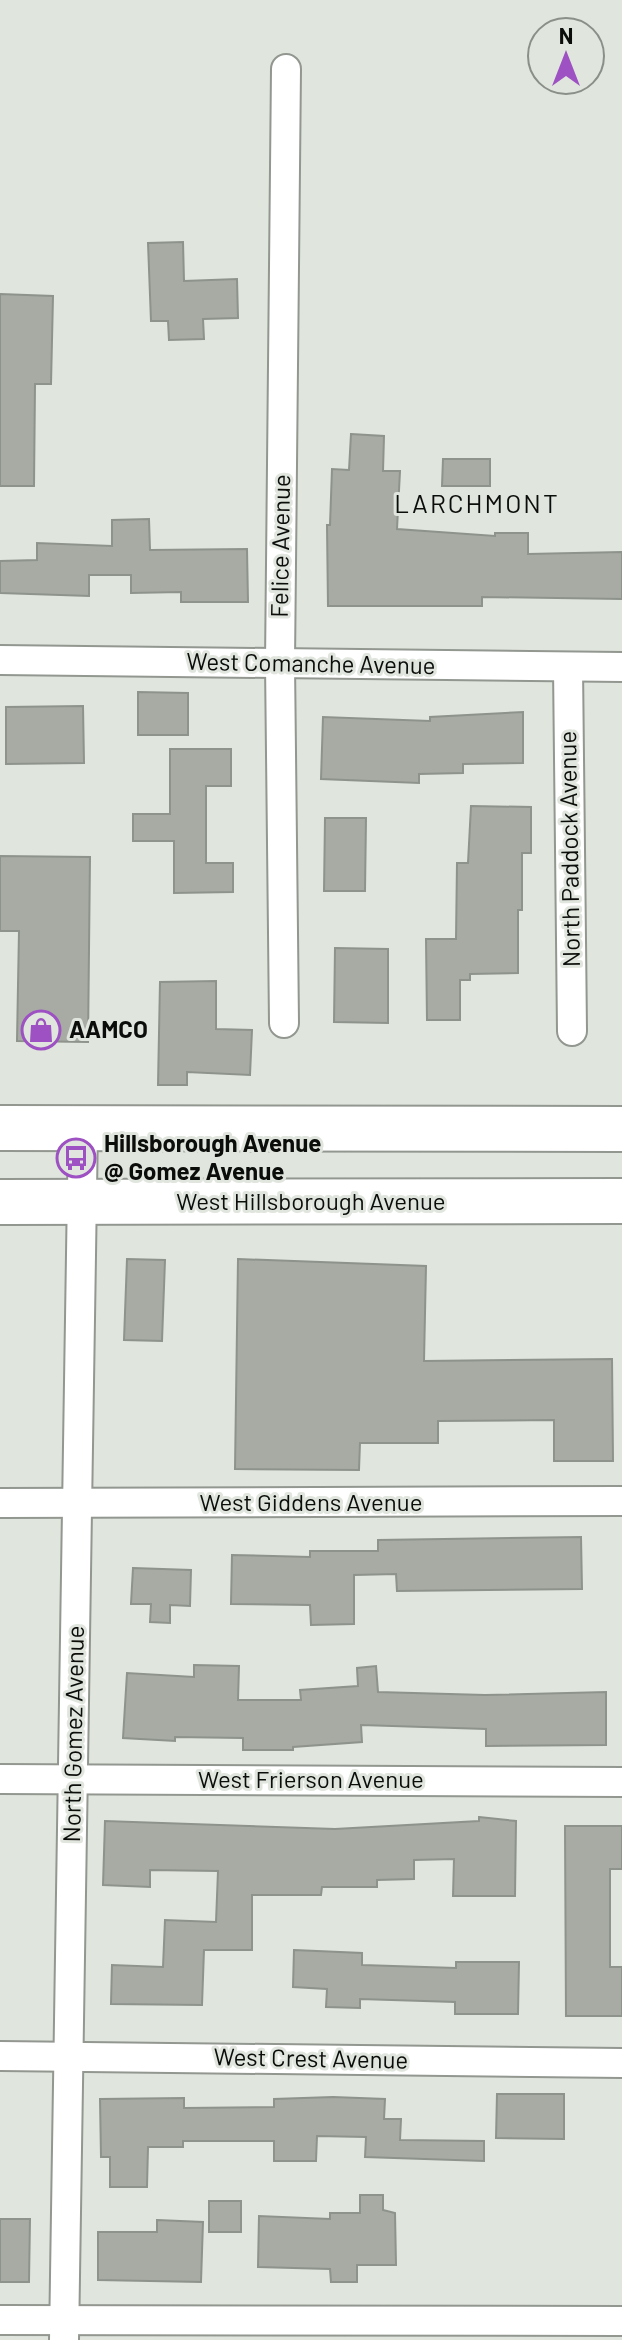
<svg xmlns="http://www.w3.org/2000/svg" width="622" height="2340" font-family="Barlow,sans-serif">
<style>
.building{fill:#a7aba4;stroke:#8e938c;stroke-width:2}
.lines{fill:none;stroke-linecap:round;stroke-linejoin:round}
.minor-casing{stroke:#929790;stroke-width:32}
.primary-casing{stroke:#929790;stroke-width:48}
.minor{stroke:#fff;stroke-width:28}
.primary{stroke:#fff;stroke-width:44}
.labels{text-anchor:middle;stroke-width:6;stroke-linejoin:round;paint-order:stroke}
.street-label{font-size:24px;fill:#0b0d0b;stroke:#e0e5dd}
.poi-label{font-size:24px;font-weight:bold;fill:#0b0d0b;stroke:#e0e5dd;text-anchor:start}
.neighbourhood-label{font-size:26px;letter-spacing:2px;fill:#0b0d0b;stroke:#e0e5dd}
</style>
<rect width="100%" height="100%" fill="#e0e5dd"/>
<!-- building -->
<g class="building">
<path d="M183,242L184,281L237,279L238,318L203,319L204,339L169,340L168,321H151L148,243Z"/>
<path d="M0,294L53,296L51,384H35L34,486H0Z"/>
<path d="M351,434L384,436L383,471H400L397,529L495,536V533H528V554L622,552V599L482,597V606H328L327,525H330L332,469L349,470Z"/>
<path d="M443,459H490V486H442Z"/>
<path d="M149,519L150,550L247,549L248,602H181V592L131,593V575H89V596L0,593V561L37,560V543L112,546V520Z"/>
<path d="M138,692L188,693V735H138Z"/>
<path d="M83,706L84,763L6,764V707Z"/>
<path d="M523,712V763L463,764V773L419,774V783L321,779L323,717L430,721V717Z"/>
<path d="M170,749H231V786H206V863H233V892L174,893V841H133V814H170Z"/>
<path d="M471,806L531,807V853H522V910H518V973L470,974V980H460V1020H427L426,939H456L457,863H468Z"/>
<path d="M325,818H366L365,891H324Z"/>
<path d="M0,856L90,857L88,1042L17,1041L19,931H0Z"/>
<path d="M335,948L388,949V1023L334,1022Z"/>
<path d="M216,981V1029L252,1030L250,1075L187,1072V1085H158L160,982Z"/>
<path d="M127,1259L165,1260L162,1341L124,1340Z"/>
<path d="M238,1259L426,1266L424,1361L612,1359L613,1461H554V1420L438,1421V1443H360L359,1470L235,1469Z"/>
<path d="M581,1537L582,1589L397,1591L396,1574L354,1575V1624L311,1625L310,1605L231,1604L232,1555L310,1557V1551H378V1540Z"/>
<path d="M133,1568L191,1570L190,1606L170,1605V1623L150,1622L151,1604H131Z"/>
<path d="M194,1665L239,1666L238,1700H301L300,1690L358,1686L357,1668L376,1666L378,1692L485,1695L606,1692V1745L486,1746V1729L361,1725L362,1742L293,1747V1750H243V1738L175,1737V1741L123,1738L127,1673L194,1677Z"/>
<path d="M479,1817L516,1821L515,1896H453L454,1859L414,1860V1879L377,1880V1887H322L321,1895H252V1950H204L202,2005L111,2004L112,1965L163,1967L165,1920L216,1922L218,1871L150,1870V1887L103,1885L105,1821L335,1829L479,1821Z"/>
<path d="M565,1826H622V1869H610V1967H622V2016H566Z"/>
<path d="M294,1950L362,1953V1965L456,1968V1962H519L518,2014H455V2002L360,1999V2008L326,2007L327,1989L293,1987Z"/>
<path d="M497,2094H564V2139L496,2138Z"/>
<path d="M333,2097L385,2099L384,2119H401L400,2140L484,2141V2161L365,2157L366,2137L317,2136L316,2161H274V2141H183V2147H148L147,2187H110V2157H101L100,2099L184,2098V2108L274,2107V2099Z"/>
<path d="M360,2195H383V2210L395,2213L396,2265H357V2282H331L330,2269L258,2267L259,2216L330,2219V2213H360Z"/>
<rect x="209" y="2201" width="32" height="31"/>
<path d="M0,2219H30L29,2282H0Z"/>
<path d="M157,2220L203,2222L201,2282L98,2280V2232H157Z"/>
</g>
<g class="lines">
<!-- minor casing -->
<g class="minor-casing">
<g id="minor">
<path d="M0,660L622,667"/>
<path d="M568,667L572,1031"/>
<path d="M284,1023L280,663L286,69"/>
<path d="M0,1503L622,1501"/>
<path d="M0,1779L622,1782"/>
<path d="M0,2056L622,2063"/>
<path d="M0,2320L622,2321"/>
<path d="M64,2340L83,1127"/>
</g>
</g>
<!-- primary casing -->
<g class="primary-casing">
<g id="primary">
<path d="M0,1128L622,1129"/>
<path d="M0,1202L622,1201"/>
</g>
</g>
<!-- minor -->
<use href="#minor" class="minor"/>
<!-- primary -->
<use href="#primary" class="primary"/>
</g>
<!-- icons -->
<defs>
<g id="shop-ring" transform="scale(2)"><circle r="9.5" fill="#e0e5dd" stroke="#9e51c2" stroke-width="1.5"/><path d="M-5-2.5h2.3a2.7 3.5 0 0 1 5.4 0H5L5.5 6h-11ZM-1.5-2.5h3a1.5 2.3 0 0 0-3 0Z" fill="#9e51c2"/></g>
<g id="bus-ring" transform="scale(2)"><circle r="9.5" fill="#e0e5dd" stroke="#9e51c2" stroke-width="1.5"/><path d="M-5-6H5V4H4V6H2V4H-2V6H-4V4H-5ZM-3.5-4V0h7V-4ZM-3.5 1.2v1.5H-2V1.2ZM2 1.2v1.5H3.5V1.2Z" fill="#9e51c2"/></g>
</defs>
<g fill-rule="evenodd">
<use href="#shop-ring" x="41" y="1030"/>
<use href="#bus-ring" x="76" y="1158"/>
</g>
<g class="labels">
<!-- street labels -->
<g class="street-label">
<text transform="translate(281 546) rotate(-89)" y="8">Felice Avenue</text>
<text transform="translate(311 664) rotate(1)" y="8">West Comanche Avenue</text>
<text transform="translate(570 849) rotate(-91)" y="8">North Paddock Avenue</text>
<text x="311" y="1210">West Hillsborough Avenue</text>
<text x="311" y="1511">West Giddens Avenue</text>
<text transform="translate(74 1734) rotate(-89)" y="8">North Gomez Avenue</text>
<text x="311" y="1788">West Frierson Avenue</text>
<text transform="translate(311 2059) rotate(1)" y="8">West Crest Avenue</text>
</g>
<!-- poi labels -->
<g class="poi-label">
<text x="69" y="1038">AAMCO</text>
<text x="104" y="1152">Hillsborough Avenue<tspan x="104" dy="28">@ Gomez Avenue</tspan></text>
</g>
<!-- neighbourhood labels -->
<g class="neighbourhood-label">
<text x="477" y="513">LARCHMONT</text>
</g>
</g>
<!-- north arrow -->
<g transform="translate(566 56)"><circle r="38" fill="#e0e5dd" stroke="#8b8f89" stroke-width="2"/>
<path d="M0-6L14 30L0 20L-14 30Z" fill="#9e51c2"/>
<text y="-12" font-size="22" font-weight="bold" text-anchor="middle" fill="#0b0d0b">N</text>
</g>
</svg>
